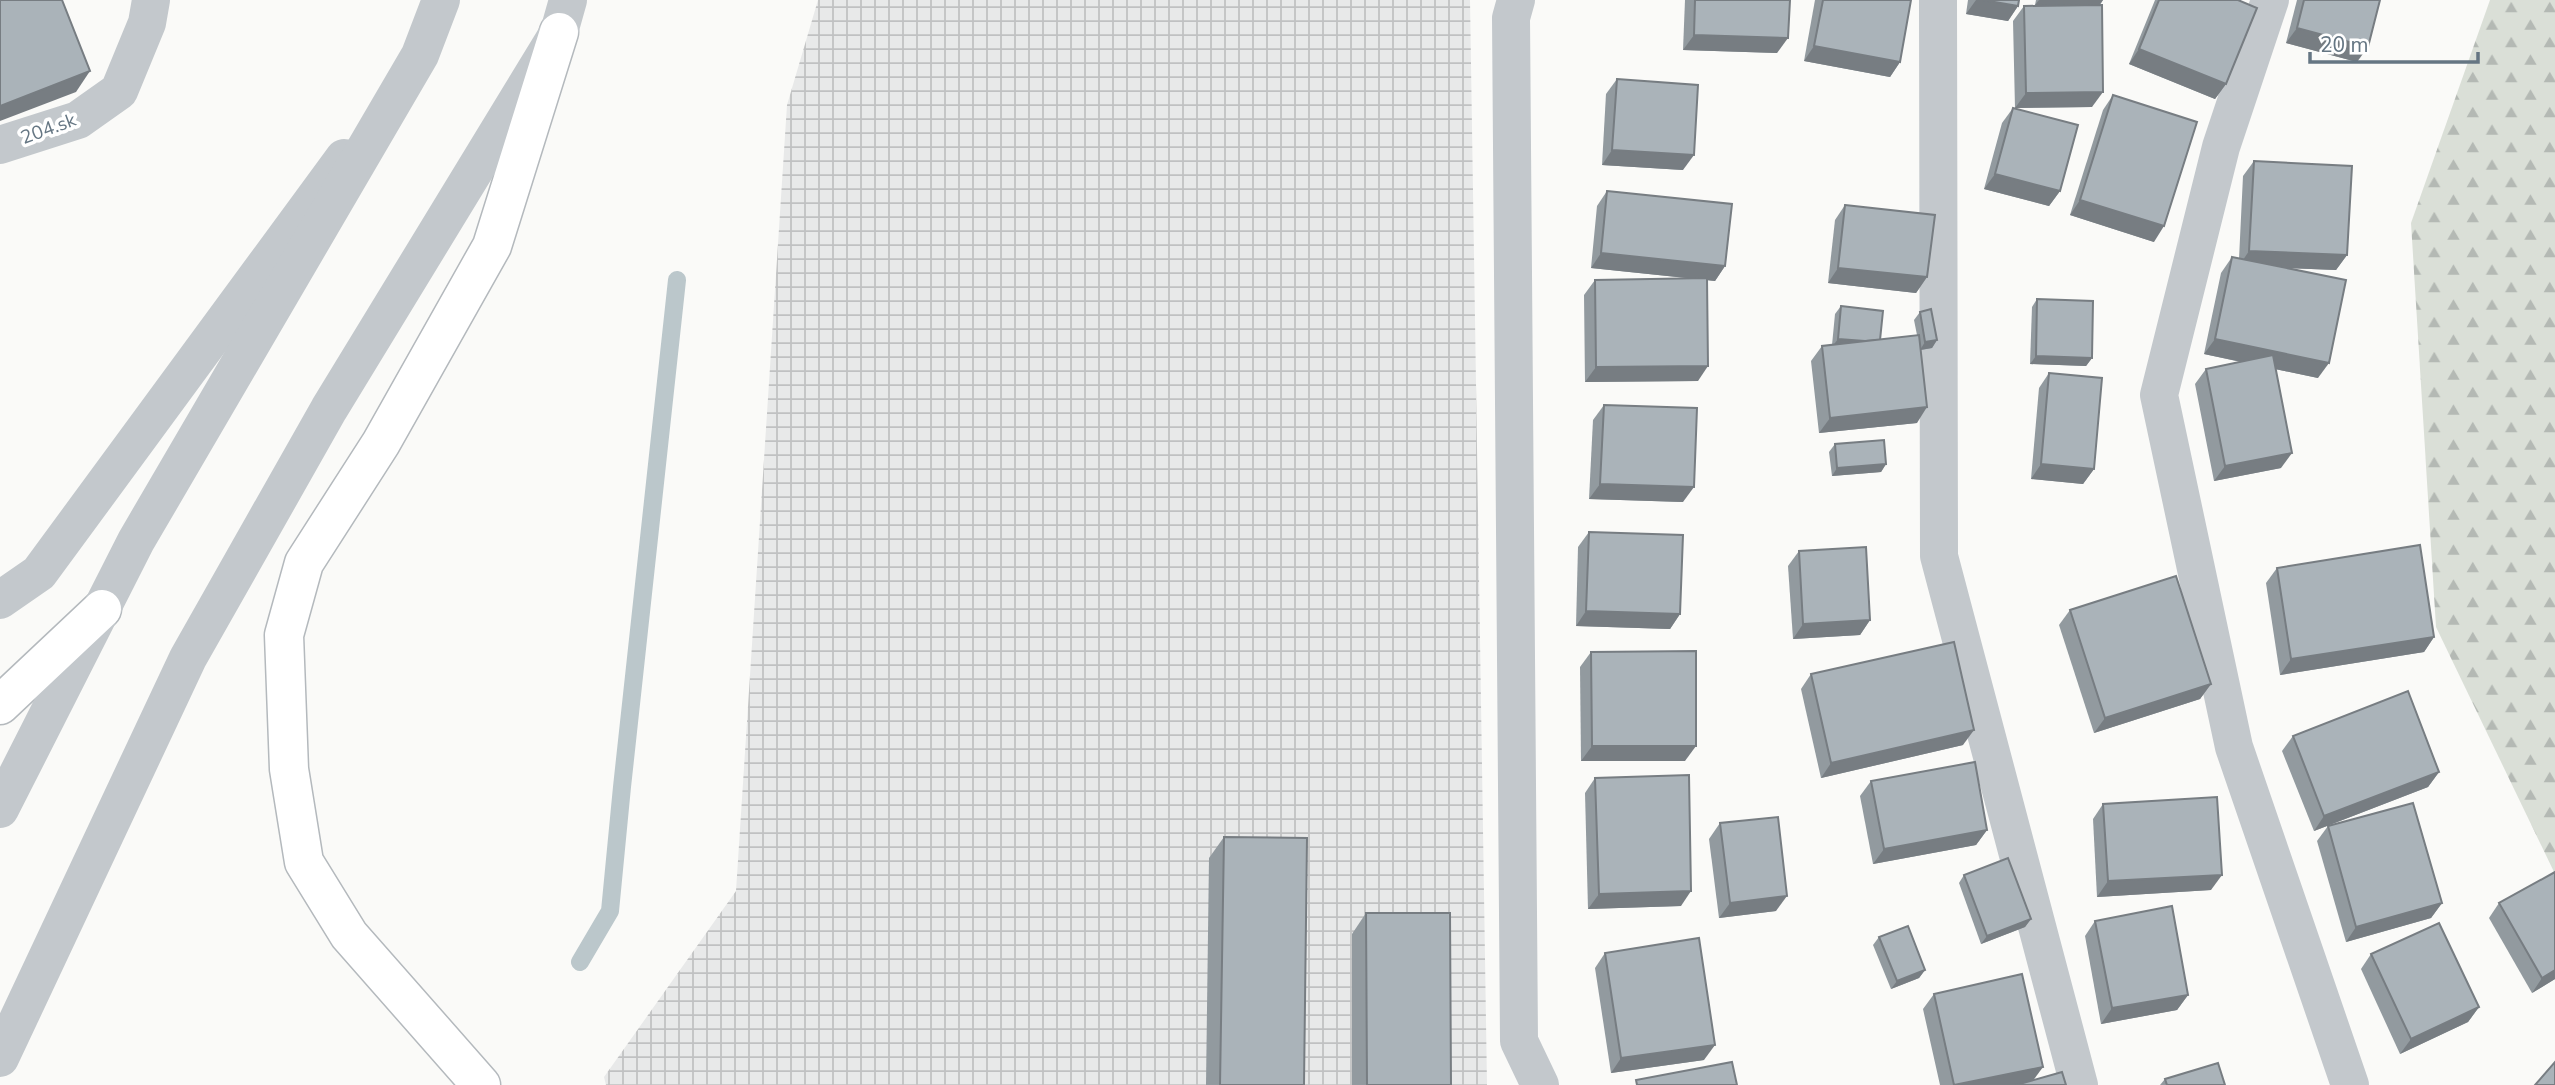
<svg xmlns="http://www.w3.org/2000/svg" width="2555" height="1085" font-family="'Nunito Sans',sans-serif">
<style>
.industrial{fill:url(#industrial-grid)}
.forest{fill:url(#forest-firs)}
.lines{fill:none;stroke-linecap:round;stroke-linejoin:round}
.stream{stroke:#bbc7cb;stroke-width:18}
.trunk-casing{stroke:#b4b9bd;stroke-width:41}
.minor{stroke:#c3c8cc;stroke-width:38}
.tertiary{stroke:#c3c8cc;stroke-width:38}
.trunk{stroke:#fff;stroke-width:38}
.wall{fill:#929a9f}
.shaded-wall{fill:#777d82}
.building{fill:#aab3b9;stroke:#777d82;stroke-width:2}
.labels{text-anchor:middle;stroke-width:7;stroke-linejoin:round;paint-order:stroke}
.street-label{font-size:19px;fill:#657683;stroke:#fff}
</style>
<defs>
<pattern id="industrial-grid" width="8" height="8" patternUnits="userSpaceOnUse" patternTransform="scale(1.75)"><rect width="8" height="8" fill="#e8e9e9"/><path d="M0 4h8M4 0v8" fill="none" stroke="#c0c1c2"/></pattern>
<pattern id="forest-firs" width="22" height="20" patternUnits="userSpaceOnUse" patternTransform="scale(1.75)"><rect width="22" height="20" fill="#dadfd7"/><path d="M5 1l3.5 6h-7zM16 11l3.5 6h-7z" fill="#b4b9b4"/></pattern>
</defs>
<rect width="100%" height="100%" fill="#fafaf8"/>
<!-- industrial -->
<path class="industrial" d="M818,0H1470L1487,1085H606L604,1077L736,891L787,105Z"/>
<!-- forest -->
<path class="forest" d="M2490,0H2555V874L2436,627L2411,223Z"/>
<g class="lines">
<!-- stream -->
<path class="stream" d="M580,962L610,911L622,787L677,280"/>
<!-- trunk casing -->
<g class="trunk-casing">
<g id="trunk">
<path d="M0,705L102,609"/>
<path d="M481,1085L349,935L304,862L289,769L284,635L304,563L381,443L492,246L559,32"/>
</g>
</g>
<!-- minor -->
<g class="minor">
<path d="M1938,0L1939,556L2079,1085"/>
<path d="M2270,0L2221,147L2159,395L2234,747L2350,1085"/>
<path d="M0,145L78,120L119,91L147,23L151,0"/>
<path d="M0,600L39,573L344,158"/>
</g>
<!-- tertiary -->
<g class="tertiary">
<path d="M1516,0L1511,18L1519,1041L1540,1085"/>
<path d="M0,809L136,541L420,55L441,0"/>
<path d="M0,1058L188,658L329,409L559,32L568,0"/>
</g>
<!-- trunk -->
<use href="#trunk" class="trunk"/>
</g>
<!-- wall -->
<g class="wall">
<path d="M1685,0H1790L1777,53L1683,50Z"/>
<path d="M1815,0H1911L1900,62L1890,77L1804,61Z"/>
<path d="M1968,0H2019L2018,6L2008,21L1966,14Z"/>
<path d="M2036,0H2103L2100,5L2092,107L2015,108L2013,21L2024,6L2035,5Z"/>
<path d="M2155,0H2238L2226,84L2215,99L2129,64Z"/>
<path d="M2297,0H2380L2357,62L2286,43Z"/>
<path d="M1617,79L1683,170L1602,165L1606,94Z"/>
<path d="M2113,95L2154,242L2070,215L2103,110Z"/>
<path d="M2013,108L2060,191L2049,206L1984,189L2002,123Z"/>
<path d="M2254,161L2347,255L2336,270L2286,268L2318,378L2275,369L2281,468L2214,481L2195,384L2206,369L2241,362L2204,354L2221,273L2232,257L2239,259L2243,176Z"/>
<path d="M1607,191L1725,266L1715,281L1707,280L1698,381L1585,382L1584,295L1595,280L1687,278L1591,268L1597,206Z"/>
<path d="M1845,205L1927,277L1916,293L1828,283L1835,220Z"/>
<path d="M2037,299L2092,358L2086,366L2030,364L2032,307Z"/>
<path d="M1841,306L1880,340L1917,335L1914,320L1920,312L1937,340L1932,348L1921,350L1917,423L1819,433L1811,361L1822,346L1832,345L1835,314Z"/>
<path d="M2049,373L2094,469L2083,484L2031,479L2039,388Z"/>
<path d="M1604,405L1683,502L1589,499L1593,420Z"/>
<path d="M1835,444L1886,464L1881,472L1832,476L1829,452Z"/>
<path d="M1589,532L1680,614L1670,629L1576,626L1578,547Z"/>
<path d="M1799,551L1870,620L1860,635L1793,639L1788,566Z"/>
<path d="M2277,568L2434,637L2424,652L2280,675L2266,583Z"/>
<path d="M2070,610L2211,684L2200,699L2094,733L2059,625Z"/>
<path d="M1591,652L1685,761H1581L1580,667Z"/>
<path d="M1811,674L1963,745L1821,778L1801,689Z"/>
<path d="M2293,736L2439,772L2428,787L2314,831L2282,751Z"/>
<path d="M1595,778L1681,906L1588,909L1585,793Z"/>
<path d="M1871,781L1987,830L1976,845L1873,864L1860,796Z"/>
<path d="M2103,804L2211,890L2097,897L2093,819Z"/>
<path d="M1720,823L1776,911L1719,918L1709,839Z"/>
<path d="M2328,826L2442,903L2431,918L2346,942L2317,841Z"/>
<path d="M1224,837L1304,1085H1206L1209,858Z"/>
<path d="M2555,872V979L2532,993L2489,918L2499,903Z"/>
<path d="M1964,875L2031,919L2025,927L1981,944L1959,883Z"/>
<path d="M1366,913L1450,1085H1352V934Z"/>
<path d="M2095,921L2188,995L2177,1010L2101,1024L2085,936Z"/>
<path d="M1879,937L1925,970L1919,978L1891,989L1873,945Z"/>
<path d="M1605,953L1704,1060L1611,1073L1595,968Z"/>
<path d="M2371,954L2479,1007L2468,1022L2400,1054L2361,969Z"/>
<path d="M1934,994L2033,1080L2066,1085H1940L1923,1009Z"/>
<path d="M2165,1079L2225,1085H2160Z"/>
</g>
<!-- shaded-wall -->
<g class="shaded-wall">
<path d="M1976,0H1983L2018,6L2008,21L1966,14Z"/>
<path d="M2039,0H2103L2094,12L2035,5Z"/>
<path d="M2297,28L2368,47L2357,62L2286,43Z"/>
<path d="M1694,35L1788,38L1777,53L1683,50Z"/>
<path d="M1814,46L1900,62L1890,77L1804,61Z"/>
<path d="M2139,49L2226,84L2215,99L2129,64Z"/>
<path d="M90,71L76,92L0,121V106Z"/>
<path d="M2103,92L2092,107L2015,108L2026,93Z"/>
<path d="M1612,150L1694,155L1683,170L1602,165Z"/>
<path d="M1995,174L2060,191L2049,206L1984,189Z"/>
<path d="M2080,200L2164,226L2154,242L2070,215Z"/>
<path d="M2249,251L2347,255L2336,270L2239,266Z"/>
<path d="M1601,253L1725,266L1715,281L1591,268Z"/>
<path d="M1838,268L1927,277L1916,293L1828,283Z"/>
<path d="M1838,339L1880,343L1832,347Z"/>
<path d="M2215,339L2329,363L2318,378L2204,354Z"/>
<path d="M1937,340L1932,348L1920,350L1925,342Z"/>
<path d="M2036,356L2092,358L2086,366L2030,364Z"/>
<path d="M1708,366L1698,381L1585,382L1596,367Z"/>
<path d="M1927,407L1917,423L1819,433L1830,418Z"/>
<path d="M2292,453L2281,468L2214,481L2225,466Z"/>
<path d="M1886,464L1881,472L1832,476L1837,468Z"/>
<path d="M2041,464L2094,469L2083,484L2031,479Z"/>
<path d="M1600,484L1694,487L1683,502L1589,499Z"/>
<path d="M1586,611L1680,614L1670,629L1576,626Z"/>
<path d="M1870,620L1860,635L1793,639L1803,624Z"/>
<path d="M2434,637L2424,652L2280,675L2291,659Z"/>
<path d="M2211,684L2200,699L2094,733L2105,718Z"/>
<path d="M1974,730L1963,745L1821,778L1831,763Z"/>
<path d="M1592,746H1696L1685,761H1581Z"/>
<path d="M2439,772L2428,787L2314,831L2324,816Z"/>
<path d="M1987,830L1976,845L1873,864L1884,849Z"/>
<path d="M2222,875L2211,890L2097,897L2108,881Z"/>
<path d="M1691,891L1681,906L1588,909L1599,894Z"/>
<path d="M1787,896L1776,911L1719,918L1730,903Z"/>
<path d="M2442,903L2431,918L2346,942L2356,927Z"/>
<path d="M2031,919L2025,927L1981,944L1987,936Z"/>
<path d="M1925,970L1919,978L1891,989L1897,981Z"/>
<path d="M2555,970V979L2532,993L2542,978Z"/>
<path d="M2188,995L2177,1010L2101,1024L2112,1008Z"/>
<path d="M2479,1007L2468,1022L2400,1054L2411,1039Z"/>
<path d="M1715,1045L1704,1060L1611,1073L1621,1058Z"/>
<path d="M2043,1067L2032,1082L2017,1085H1956Z"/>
</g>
<!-- building -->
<g class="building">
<path d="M0,0H62L90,71L0,106Z"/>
<path d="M1695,0H1790L1788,38L1694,35Z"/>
<path d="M1823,0H1911L1900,62L1814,46Z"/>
<path d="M1983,0H2019L2018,6Z"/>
<path d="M2159,0H2238L2257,8L2226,84L2139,49Z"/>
<path d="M2304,0H2380L2368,47L2297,28Z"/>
<path d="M2102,5L2103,92L2026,93L2024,6Z"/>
<path d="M1617,79L1698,85L1694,155L1612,150Z"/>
<path d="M2113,95L2197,122L2164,226L2080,200Z"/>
<path d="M2013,108L2078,125L2060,191L1995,174Z"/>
<path d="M2254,161L2352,166L2347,255L2249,251Z"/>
<path d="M1607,191L1732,204L1725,266L1601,253Z"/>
<path d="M1845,205L1935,215L1927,277L1838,268Z"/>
<path d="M2232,257L2346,280L2329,363L2215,339Z"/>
<path d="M1707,278L1708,366L1596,367L1595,280Z"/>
<path d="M2037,299L2093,301L2092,358L2036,356Z"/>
<path d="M1841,306L1883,311L1880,340L1865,341L1838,339Z"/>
<path d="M1931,309L1937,340L1925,342L1920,312Z"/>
<path d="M1919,335L1927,407L1830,418L1822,346Z"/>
<path d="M2273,355L2292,453L2225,466L2206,369Z"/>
<path d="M2049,373L2102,378L2094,469L2041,464Z"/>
<path d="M1604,405L1697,408L1694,487L1600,484Z"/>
<path d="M1884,440L1886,464L1837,468L1835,444Z"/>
<path d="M1589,532L1683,535L1680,614L1586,611Z"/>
<path d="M2420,545L2434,637L2291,659L2277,568Z"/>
<path d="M1866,547L1870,620L1803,624L1799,551Z"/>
<path d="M2176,576L2211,684L2105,718L2070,610Z"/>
<path d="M1954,642L1974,730L1831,763L1811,674Z"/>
<path d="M1696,651V746H1592L1591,652Z"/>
<path d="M2408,691L2439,772L2324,816L2293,736Z"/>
<path d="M1975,762L1987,830L1884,849L1871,781Z"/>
<path d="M1689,775L1691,891L1599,894L1595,778Z"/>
<path d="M2217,797L2222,875L2108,881L2103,804Z"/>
<path d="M2413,803L2442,903L2356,927L2328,826Z"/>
<path d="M1778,817L1787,896L1730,903L1720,823Z"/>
<path d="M1224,837L1307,838L1304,1085H1220Z"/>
<path d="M2008,858L2031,919L1987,936L1964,875Z"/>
<path d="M2555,872V970L2542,978L2499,903Z"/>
<path d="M2172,906L2188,995L2112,1008L2095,921Z"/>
<path d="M1366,913H1450L1451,1085H1367Z"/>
<path d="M2439,923L2479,1007L2411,1039L2371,954Z"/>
<path d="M1908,926L1925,970L1897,981L1879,937Z"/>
<path d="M1699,938L1715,1045L1621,1058L1605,953Z"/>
<path d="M2022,974L2043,1067L1954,1085L1934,994Z"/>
<path d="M1732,1062L1737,1085H1637L1636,1080Z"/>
<path d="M2555,1062V1085H2535Z"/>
<path d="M2218,1063L2225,1085H2167L2165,1079Z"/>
<path d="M2062,1072L2066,1085H2016Z"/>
</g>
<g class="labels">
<!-- street labels -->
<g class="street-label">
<text transform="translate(48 128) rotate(-20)" y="7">204.sk</text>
</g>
</g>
<!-- scale -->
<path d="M2310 52v10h168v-10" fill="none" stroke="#657683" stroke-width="3.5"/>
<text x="2320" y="52" font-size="21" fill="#657683" stroke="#ffffff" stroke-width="5" paint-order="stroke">20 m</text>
</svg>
